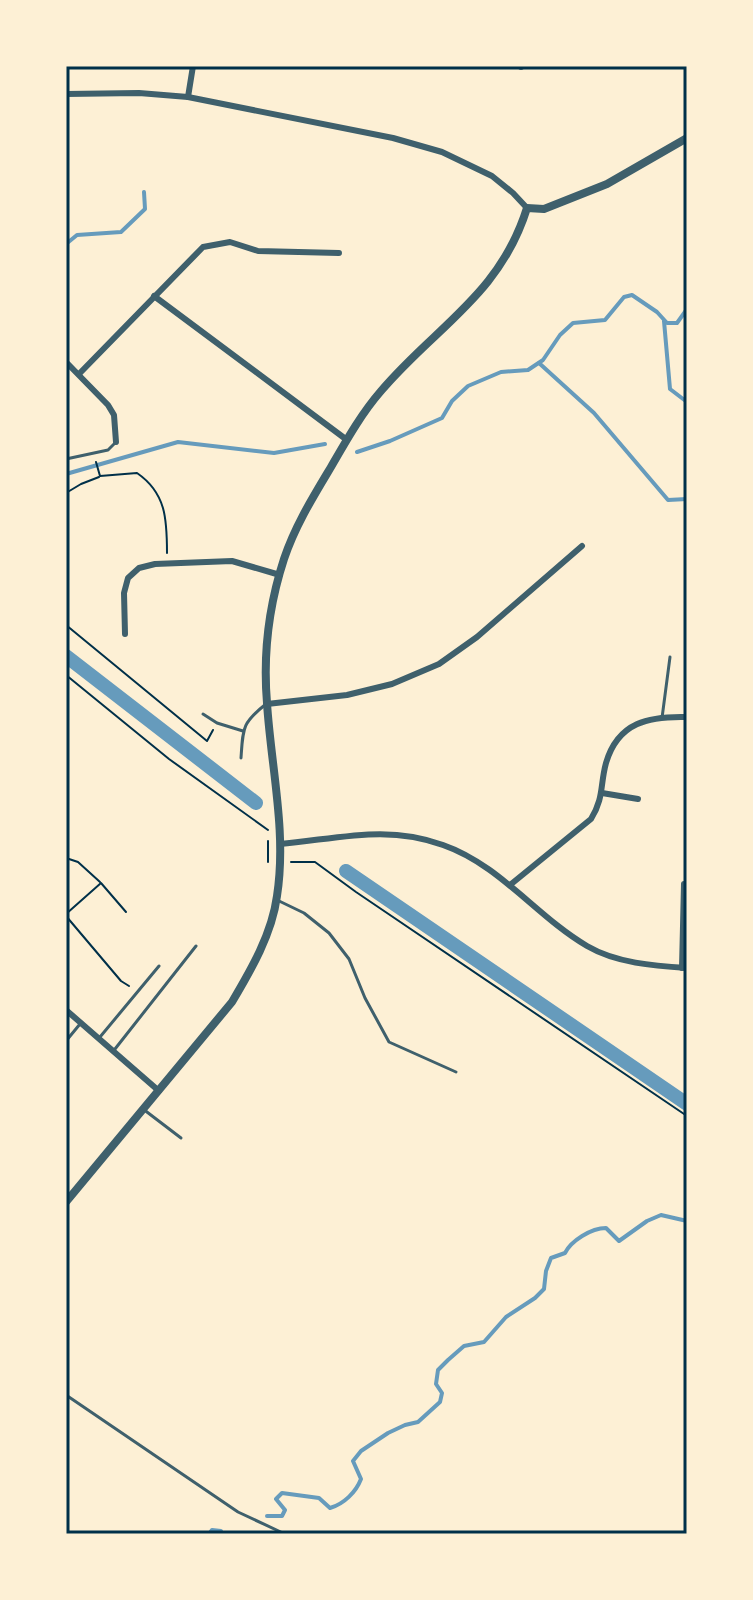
<svg xmlns="http://www.w3.org/2000/svg" width="753" height="1600" font-family="Poppins,sans-serif">
<style>
.lines{fill:none;stroke-linecap:round;stroke-linejoin:round}
.stream{stroke:#669bbc;stroke-width:4}
.canal{stroke:#669bbc;stroke-width:14}
.path{stroke:#003049;stroke-width:2}
.service{stroke:#3f606c;stroke-width:3}
.minor{stroke:#3f606c;stroke-width:6}
.tertiary{stroke:#3f606c;stroke-width:8}
.neatline{fill:none;stroke:#003049;stroke-width:3}
</style>
<rect width="100%" height="100%" fill="#fdf0d5"/>
<g class="lines">
<!-- stream -->
<g class="stream">
<path d="M66,244L77,235L121,232L145,209L144,192"/>
<path d="M664,321L670,389L687,402"/>
<path d="M539,363L594,413L668,500L687,499"/>
<path d="M357,452L390,441L442,418L452,401L468,386L501,372L528,370L543,360L560,335L573,323L605,320L624,297L632,295L657,312L667,323H677L687,309"/>
<path d="M66,474L178,442L274,453L325,444"/>
<path d="M267,1516H282L285,1510L276,1499L282,1493L319,1498L330,1508C344,1504 356,1492 361,1479L353,1461L361,1451L388,1433L405,1425L418,1422L440,1402L442,1393L436,1384L438,1370L448,1360L464,1346L484,1342L506,1317L535,1298L544,1289L546,1271L551,1258L565,1253C571,1241 591,1228 606,1228L619,1241L647,1221L661,1215L687,1221"/>
<path d="M209,1534L212,1530L221,1531"/>
</g>
<!-- canal -->
<g class="canal">
<path d="M66,656L256,803"/>
<path d="M346,871L687,1104"/>
</g>
<!-- path -->
<g class="path">
<path d="M96,462L100,476L137,473C166,493 167,519 167,553"/>
<path d="M66,493L81,484L99,477"/>
<path d="M66,625L207,741L213,730"/>
<path d="M66,675L169,759L268,830"/>
<path d="M268,841V862"/>
<path d="M66,858L78,862L100,882"/>
<path d="M291,862H315L356,892L687,1116"/>
<path d="M66,914L101,883L126,912"/>
<path d="M66,916L121,981L129,986"/>
</g>
<!-- service -->
<g class="service">
<path d="M66,459L108,450L116,442"/>
<path d="M203,714L217,723L243,731"/>
<path d="M662,718L670,657"/>
<path d="M241,758C243,728 242,723 266,704"/>
<path d="M277,900L304,913L329,933L349,959L365,998L389,1042L456,1072"/>
<path d="M100,1037L159,966"/>
<path d="M66,1041L80,1024"/>
<path d="M115,1049L196,946"/>
<path d="M143,1109L181,1138"/>
<path d="M66,1395L238,1512L285,1534"/>
</g>
<!-- minor -->
<g class="minor">
<path d="M521,67V66"/>
<path d="M66,94L139,93L188,97L393,138L442,152L492,176L513,193L527,208"/>
<path d="M188,97L193,66"/>
<path d="M154,296L347,440"/>
<path d="M66,362L108,405L114,415L116,442"/>
<path d="M79,374L203,247L230,242L258,251L339,253"/>
<path d="M125,634L124,593L128,578L139,568L155,564L232,561L280,575"/>
<path d="M267,704L347,695L392,684L439,664L477,637L582,546"/>
<path d="M602,793L638,799"/>
<path d="M280,844C337,839 387,824 443,845C500,865 536,916 587,946C616,963 654,966 687,968"/>
<path d="M510,885L591,819C604,798 600,785 606,763C618,722 649,716 687,717"/>
<path d="M682,968L684,884"/>
<path d="M66,1010L159,1091"/>
</g>
<!-- tertiary -->
<path class="tertiary" d="M66,1202L232,1002C251,970 272,934 277,896C287,832 271,767 267,703C263,655 269,605 284,559C295,526 313,497 331,467C346,441 361,414 381,391C435,327 500,295 527,208L544,209L607,184L687,138"/>
</g>
<!-- border -->
<rect width="753" height="1600" fill="none" stroke="#fdf0d5" stroke-width="136"/>
<rect x="68" y="68" width="617" height="1464" class="neatline"/>
</svg>
